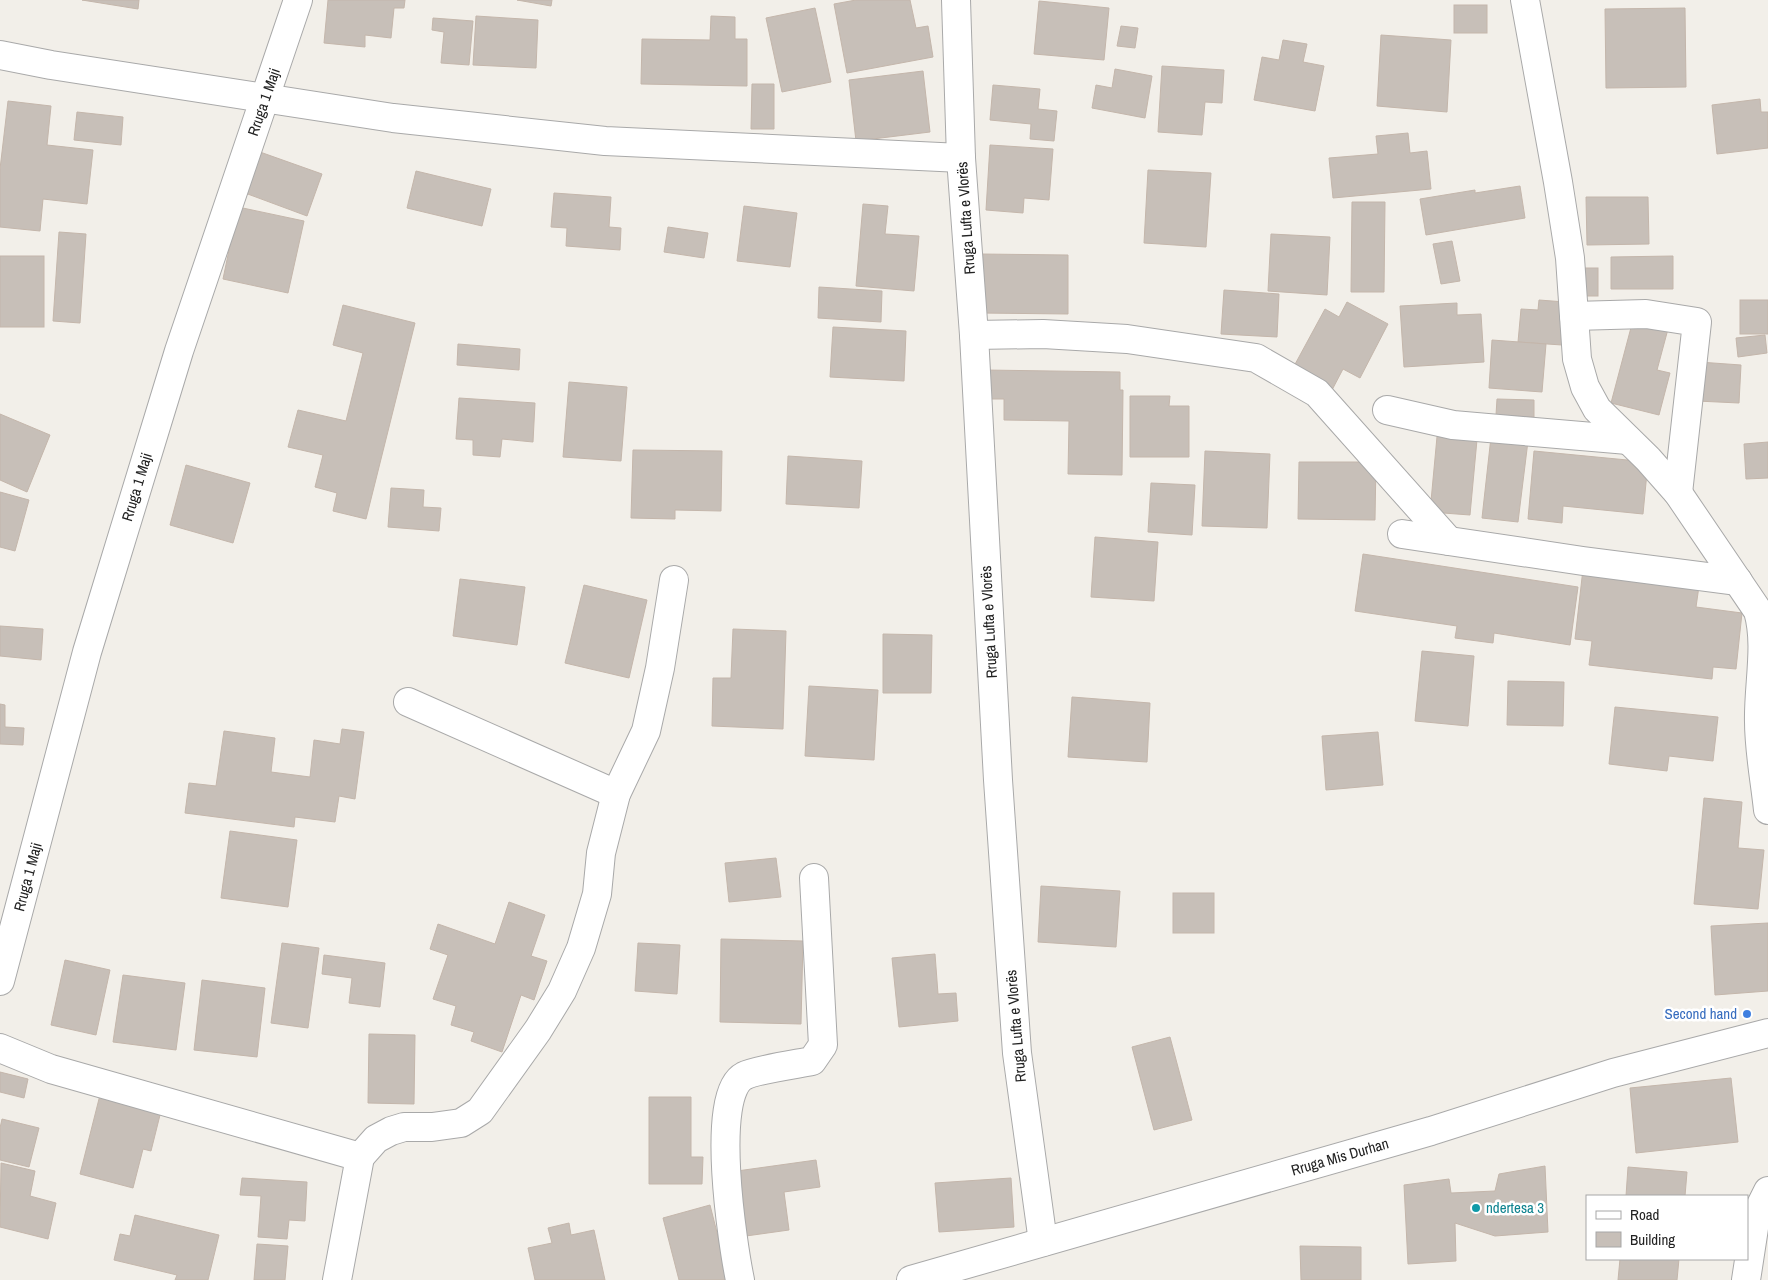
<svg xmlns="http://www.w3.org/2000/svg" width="1768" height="1280" font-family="'Archivo Narrow',sans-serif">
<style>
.building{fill:#c7bfb8;stroke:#c4b6ab}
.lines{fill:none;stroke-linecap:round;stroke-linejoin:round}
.minor-casing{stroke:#a9a9a9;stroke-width:30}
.minor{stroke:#fff;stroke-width:28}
.shop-dot{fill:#3f7fe0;stroke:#fff;stroke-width:2}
.culture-dot{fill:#0f9aa8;stroke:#fff;stroke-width:2}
.labels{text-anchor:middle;stroke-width:5;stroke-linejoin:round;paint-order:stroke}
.street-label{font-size:15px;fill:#222;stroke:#fff}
.shop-label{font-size:15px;fill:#366cbe;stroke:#fff;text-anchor:end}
.culture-label{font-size:15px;fill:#0d838f;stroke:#fff;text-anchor:start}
</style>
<rect width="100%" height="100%" fill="#f2efe9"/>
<!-- building -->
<g class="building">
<path d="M82,0H139L138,9Z"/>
<path d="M328,0H405L404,8H394L391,38L365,35V47L324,43Z"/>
<path d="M517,0H552L551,6Z"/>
<path d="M856,0H910L916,28L928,26L933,57L847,73L834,4Z"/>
<path d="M1039,1L1109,8L1104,60L1034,54Z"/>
<rect x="1454" y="5" width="33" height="28"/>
<path d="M815,8L831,82L782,92L766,18Z"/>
<path d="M1685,8L1686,87L1606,88L1605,9Z"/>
<path d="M476,16L538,20L536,68L473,65Z"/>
<path d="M711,16L735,17V39H747V86L641,84L642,39L710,40Z"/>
<path d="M433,18L473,21L469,65L441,63L444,32L432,30Z"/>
<path d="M1121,26L1138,28L1135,48L1117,46Z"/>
<path d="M1381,35L1451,40L1447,112L1377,106Z"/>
<path d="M1283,40L1307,44L1303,62L1324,66L1315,111L1254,100L1262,57L1279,60Z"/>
<path d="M1162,66L1224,70L1222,103L1205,102L1202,135L1158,132Z"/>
<path d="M1115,69L1152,76L1145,118L1092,108L1096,85L1112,88Z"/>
<path d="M923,71L930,132L856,141L849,80Z"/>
<path d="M752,84H774V129H751Z"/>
<path d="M993,85L1040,89L1038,109L1057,111L1054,141L1030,139L1031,124L990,120Z"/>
<path d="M1760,99L1761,112H1768V148L1717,154L1712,105Z"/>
<path d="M8,101L51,106L47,145L93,150L87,204L43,199L40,231L0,227V169Z"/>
<path d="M77,112L123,117L121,145L74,140Z"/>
<path d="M1408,133L1410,153L1427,151L1431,189L1333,198L1329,158L1378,154L1376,136Z"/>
<path d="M990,145L1053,149L1049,200L1024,198L1023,213L986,210Z"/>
<path d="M260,152L322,174L307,216L245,193Z"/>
<path d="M1148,170L1211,173L1206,247L1144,243Z"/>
<path d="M416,171L491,189L482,226L407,208Z"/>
<path d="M1520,186L1525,218L1426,235L1420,199L1475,190V193Z"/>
<path d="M554,193L611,197L609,227L621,228L620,250L566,246L567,228L551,227Z"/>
<path d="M1586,197H1648L1649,244L1587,245Z"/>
<path d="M1352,202H1385L1384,292H1351Z"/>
<path d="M863,204L888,206L885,234L919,236L914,291L856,286Z"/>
<path d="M744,206L797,213L790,267L737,261Z"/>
<path d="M238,207L304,221L288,293L223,279Z"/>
<path d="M668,227L708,233L704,258L664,252Z"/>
<path d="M59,232L86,234L80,323L53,321Z"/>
<path d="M1271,234L1330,237L1327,295L1268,291Z"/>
<path d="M1452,241L1460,281L1441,284L1433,244Z"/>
<path d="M980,254L1068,255V314L980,313Z"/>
<rect x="0" y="256" width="44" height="71"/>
<path d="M1673,256V289H1611V257Z"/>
<rect x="1576" y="268" width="22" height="28"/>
<path d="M819,287L882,291L881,322L818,318Z"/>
<path d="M1224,290L1279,294L1277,337L1221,334Z"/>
<path d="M1539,300L1565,302L1562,345L1518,342L1521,309L1538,310Z"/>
<rect x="1740" y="300" width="28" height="34"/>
<path d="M1347,302L1388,324L1360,378L1343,369L1332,390L1293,368L1325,309L1339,317Z"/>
<path d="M1457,303V315L1481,314L1484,362L1404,367L1400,306Z"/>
<path d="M343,305L415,323L366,519L333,511L337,493L315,487L323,455L288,447L298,410L346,421L363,353L333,345Z"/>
<path d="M1633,320L1668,329L1657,370L1670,373L1659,415L1611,403Z"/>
<path d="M833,327L906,331L904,381L830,377Z"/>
<path d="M1765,335L1767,353L1738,357L1736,338Z"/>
<path d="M1492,340L1546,344L1542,392L1489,388Z"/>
<path d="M458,344L520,349L519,370L457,365Z"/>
<path d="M1699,362L1741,365L1739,403L1697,401Z"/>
<path d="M985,370L1120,372V390H1123L1122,475L1068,474L1069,421L1004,420V399H985Z"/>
<path d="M569,382L627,387L621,461L563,457Z"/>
<path d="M1130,396H1170L1169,406H1189V457H1130Z"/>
<path d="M459,398L535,403L533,442L502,439L500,457L473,455V440L456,439Z"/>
<path d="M1497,399L1534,400V417L1496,415Z"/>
<path d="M0,414L50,435L27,492L0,480Z"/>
<path d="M1438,426L1478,429L1470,515L1430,512Z"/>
<path d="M1491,437L1528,441L1518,522L1482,518Z"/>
<path d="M1768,442V478L1746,479L1744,444Z"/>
<path d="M633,450L722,451L721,511L675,510V519L631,518Z"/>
<path d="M1205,451L1270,454L1267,528L1202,526Z"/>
<path d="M1534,451L1648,462L1643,514L1563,506L1562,523L1528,519Z"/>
<path d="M788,456L862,461L859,508L786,504Z"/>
<path d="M1299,462H1376L1375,520L1298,519Z"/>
<path d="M186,465L250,483L233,543L170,525Z"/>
<path d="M1151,483L1195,485L1192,535L1148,532Z"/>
<path d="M391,488L424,490L423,507L441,508L439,531L388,527Z"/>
<path d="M0,492L29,500L15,551L0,547Z"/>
<path d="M1095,537L1158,542L1154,601L1091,597Z"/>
<path d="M1363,554L1578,587L1570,645L1494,633L1493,643L1455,638L1457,626L1355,611Z"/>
<path d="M1583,569L1699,586L1696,607L1742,613L1736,669L1713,667L1712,679L1589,665L1592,641L1575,639Z"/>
<path d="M460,579L525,587L517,645L453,636Z"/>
<path d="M584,585L647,600L629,678L565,663Z"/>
<path d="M0,626L43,629L41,660L0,656Z"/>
<path d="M733,629L786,631L783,729L712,726L713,678H731Z"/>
<path d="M883,634L932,635L931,693H883Z"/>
<path d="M1422,651L1474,656L1468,726L1415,721Z"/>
<path d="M1508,681L1564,682L1563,726L1507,725Z"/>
<path d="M809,686L878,690L874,760L805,756Z"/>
<path d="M1072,697L1150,703L1147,762L1068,757Z"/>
<path d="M0,704L5,705V727L24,728L23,745L0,744Z"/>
<path d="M1615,707L1718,717L1713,761L1669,756L1667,771L1609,764Z"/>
<path d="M342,729L364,732L355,799L339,796L335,822L295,817L294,827L185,813L189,783L216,786L224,731L275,738L271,772L310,777L314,740L340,744Z"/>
<path d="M1378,732L1383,785L1326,790L1322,736Z"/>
<path d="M1704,798L1742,802L1738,848L1764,850L1758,909L1694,904Z"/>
<path d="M230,831L297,840L288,907L221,898Z"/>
<path d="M776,858L781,897L729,902L725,863Z"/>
<path d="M1041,886L1120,891L1116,947L1038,942Z"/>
<rect x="1173" y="893" width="41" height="40"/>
<path d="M509,902L545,915L531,956L547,961L534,1000L521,995L502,1052L471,1041L474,1032L451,1025L456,1006L433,999L448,955L430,949L438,924L495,944Z"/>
<path d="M1768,923V991L1715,995L1711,926Z"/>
<path d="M721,939L803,941L801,1024L720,1022Z"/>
<path d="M282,943L319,948L308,1028L271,1023Z"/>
<path d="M638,943L680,945L677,994L635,991Z"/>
<path d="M935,954L938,994L956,993L958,1021L899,1027L892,958Z"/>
<path d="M324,955L385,963L380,1007L349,1003L352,978L322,974Z"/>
<path d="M65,960L110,970L96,1035L51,1025Z"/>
<path d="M123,975L185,983L176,1050L113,1042Z"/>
<path d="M202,980L265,988L257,1057L194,1050Z"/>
<path d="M369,1034L415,1035L414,1104L368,1103Z"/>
<path d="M1170,1037L1192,1120L1154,1130L1132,1047Z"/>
<path d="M0,1072L28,1079L24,1098L0,1092Z"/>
<path d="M1731,1078L1738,1142L1636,1153L1630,1088Z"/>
<path d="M101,1091L162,1107L151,1151L143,1149L133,1188L80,1174Z"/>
<path d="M649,1097H691V1157H703L702,1184H649Z"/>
<path d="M2,1119L39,1128L29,1167L0,1160V1128Z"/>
<path d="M816,1160L820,1187L784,1192L789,1230L746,1236L737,1171Z"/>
<path d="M1,1163L35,1171L30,1196L56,1203L48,1239L0,1227Z"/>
<path d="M1545,1166L1548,1232L1495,1236L1455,1223L1456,1261L1408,1264L1404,1185L1449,1179L1451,1193L1495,1191L1499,1174Z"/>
<path d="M1628,1167L1687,1172L1685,1196H1626Z"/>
<path d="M242,1178L307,1182L305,1221L289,1220L287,1239L258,1237L261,1196L240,1195Z"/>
<path d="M1011,1178L1014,1227L939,1232L935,1183Z"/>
<path d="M710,1205L729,1280H679L663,1218Z"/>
<path d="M135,1215L219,1235L208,1280H175L177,1275L114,1260L120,1234L130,1236Z"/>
<path d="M569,1223L571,1235L594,1230L605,1280H535L528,1248L552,1243L548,1228Z"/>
<path d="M257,1244L288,1246L285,1280H254Z"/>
<path d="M1300,1246L1361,1247V1280H1301Z"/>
<path d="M1620,1259H1679L1677,1280H1618Z"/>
</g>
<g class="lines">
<!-- minor casing -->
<g class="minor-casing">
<g id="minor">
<path d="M956,0L961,158L974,335L998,780L1017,1053L1043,1242"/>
<path d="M1525,0L1558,182L1570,258L1577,359L1585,387L1597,409L1648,459L1678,493L1758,611C1768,645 1758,686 1759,722C1759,751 1765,781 1768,810"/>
<path d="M0,55L51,65L393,118L605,141L961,158"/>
<path d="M1574,316L1646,314L1697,322L1678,493"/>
<path d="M974,335L1043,334L1127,339L1256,358L1317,393L1449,541"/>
<path d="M1387,410L1453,425L1628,440"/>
<path d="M1402,534L1583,561L1738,581"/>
<path d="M408,702L616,794"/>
<path d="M0,981L87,652L179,351L298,0"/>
<path d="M0,1048L51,1069L360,1157L337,1280"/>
<path d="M360,1157L376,1139L391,1131L404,1127H432L461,1123L480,1111L538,1030L562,991L581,948L597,894L601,853L616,794L646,731L660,668L674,580"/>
<path d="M740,1280C733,1246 709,1094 744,1076C755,1070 797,1064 812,1061L823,1045L814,878"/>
<path d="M911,1280L1431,1131L1613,1073L1768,1033"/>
<path d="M1746,1280L1756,1215L1768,1191"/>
</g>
</g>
<!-- minor -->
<use href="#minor" class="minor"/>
</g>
<!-- markers -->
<circle class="shop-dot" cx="1747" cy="1014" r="5"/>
<circle class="culture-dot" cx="1476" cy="1208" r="5"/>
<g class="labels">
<!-- street labels -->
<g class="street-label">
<text transform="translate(264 102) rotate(-71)" y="5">Rruga 1 Maji</text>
<text transform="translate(966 218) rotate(-94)" y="5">Rruga Lufta e Vlorës</text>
<text transform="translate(137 487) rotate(-73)" y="5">Rruga 1 Maji</text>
<text transform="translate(989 622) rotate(-93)" y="5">Rruga Lufta e Vlorës</text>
<text transform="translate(28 877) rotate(-75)" y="5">Rruga 1 Maji</text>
<text transform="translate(1016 1026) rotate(-95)" y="5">Rruga Lufta e Vlorës</text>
<text transform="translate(1340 1157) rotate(-16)" y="5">Rruga Mis Durhan</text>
</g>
<!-- shop labels -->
<g class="shop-label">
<text x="1737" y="1019">Second hand</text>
</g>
<!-- culture labels -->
<g class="culture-label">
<text x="1486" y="1213">ndertesa 3</text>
</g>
</g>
<!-- legend -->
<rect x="1586" y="1195" width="162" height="65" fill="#ffffff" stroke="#a7a7a7"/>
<rect x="1596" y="1211" width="25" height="8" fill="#ffffff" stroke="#a7a7a7"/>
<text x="1630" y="1220" font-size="15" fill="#222222">Road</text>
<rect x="1596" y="1232" width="25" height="15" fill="#c7bfb8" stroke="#a7a7a7"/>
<text x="1630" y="1245" font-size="15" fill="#222222">Building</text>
</svg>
